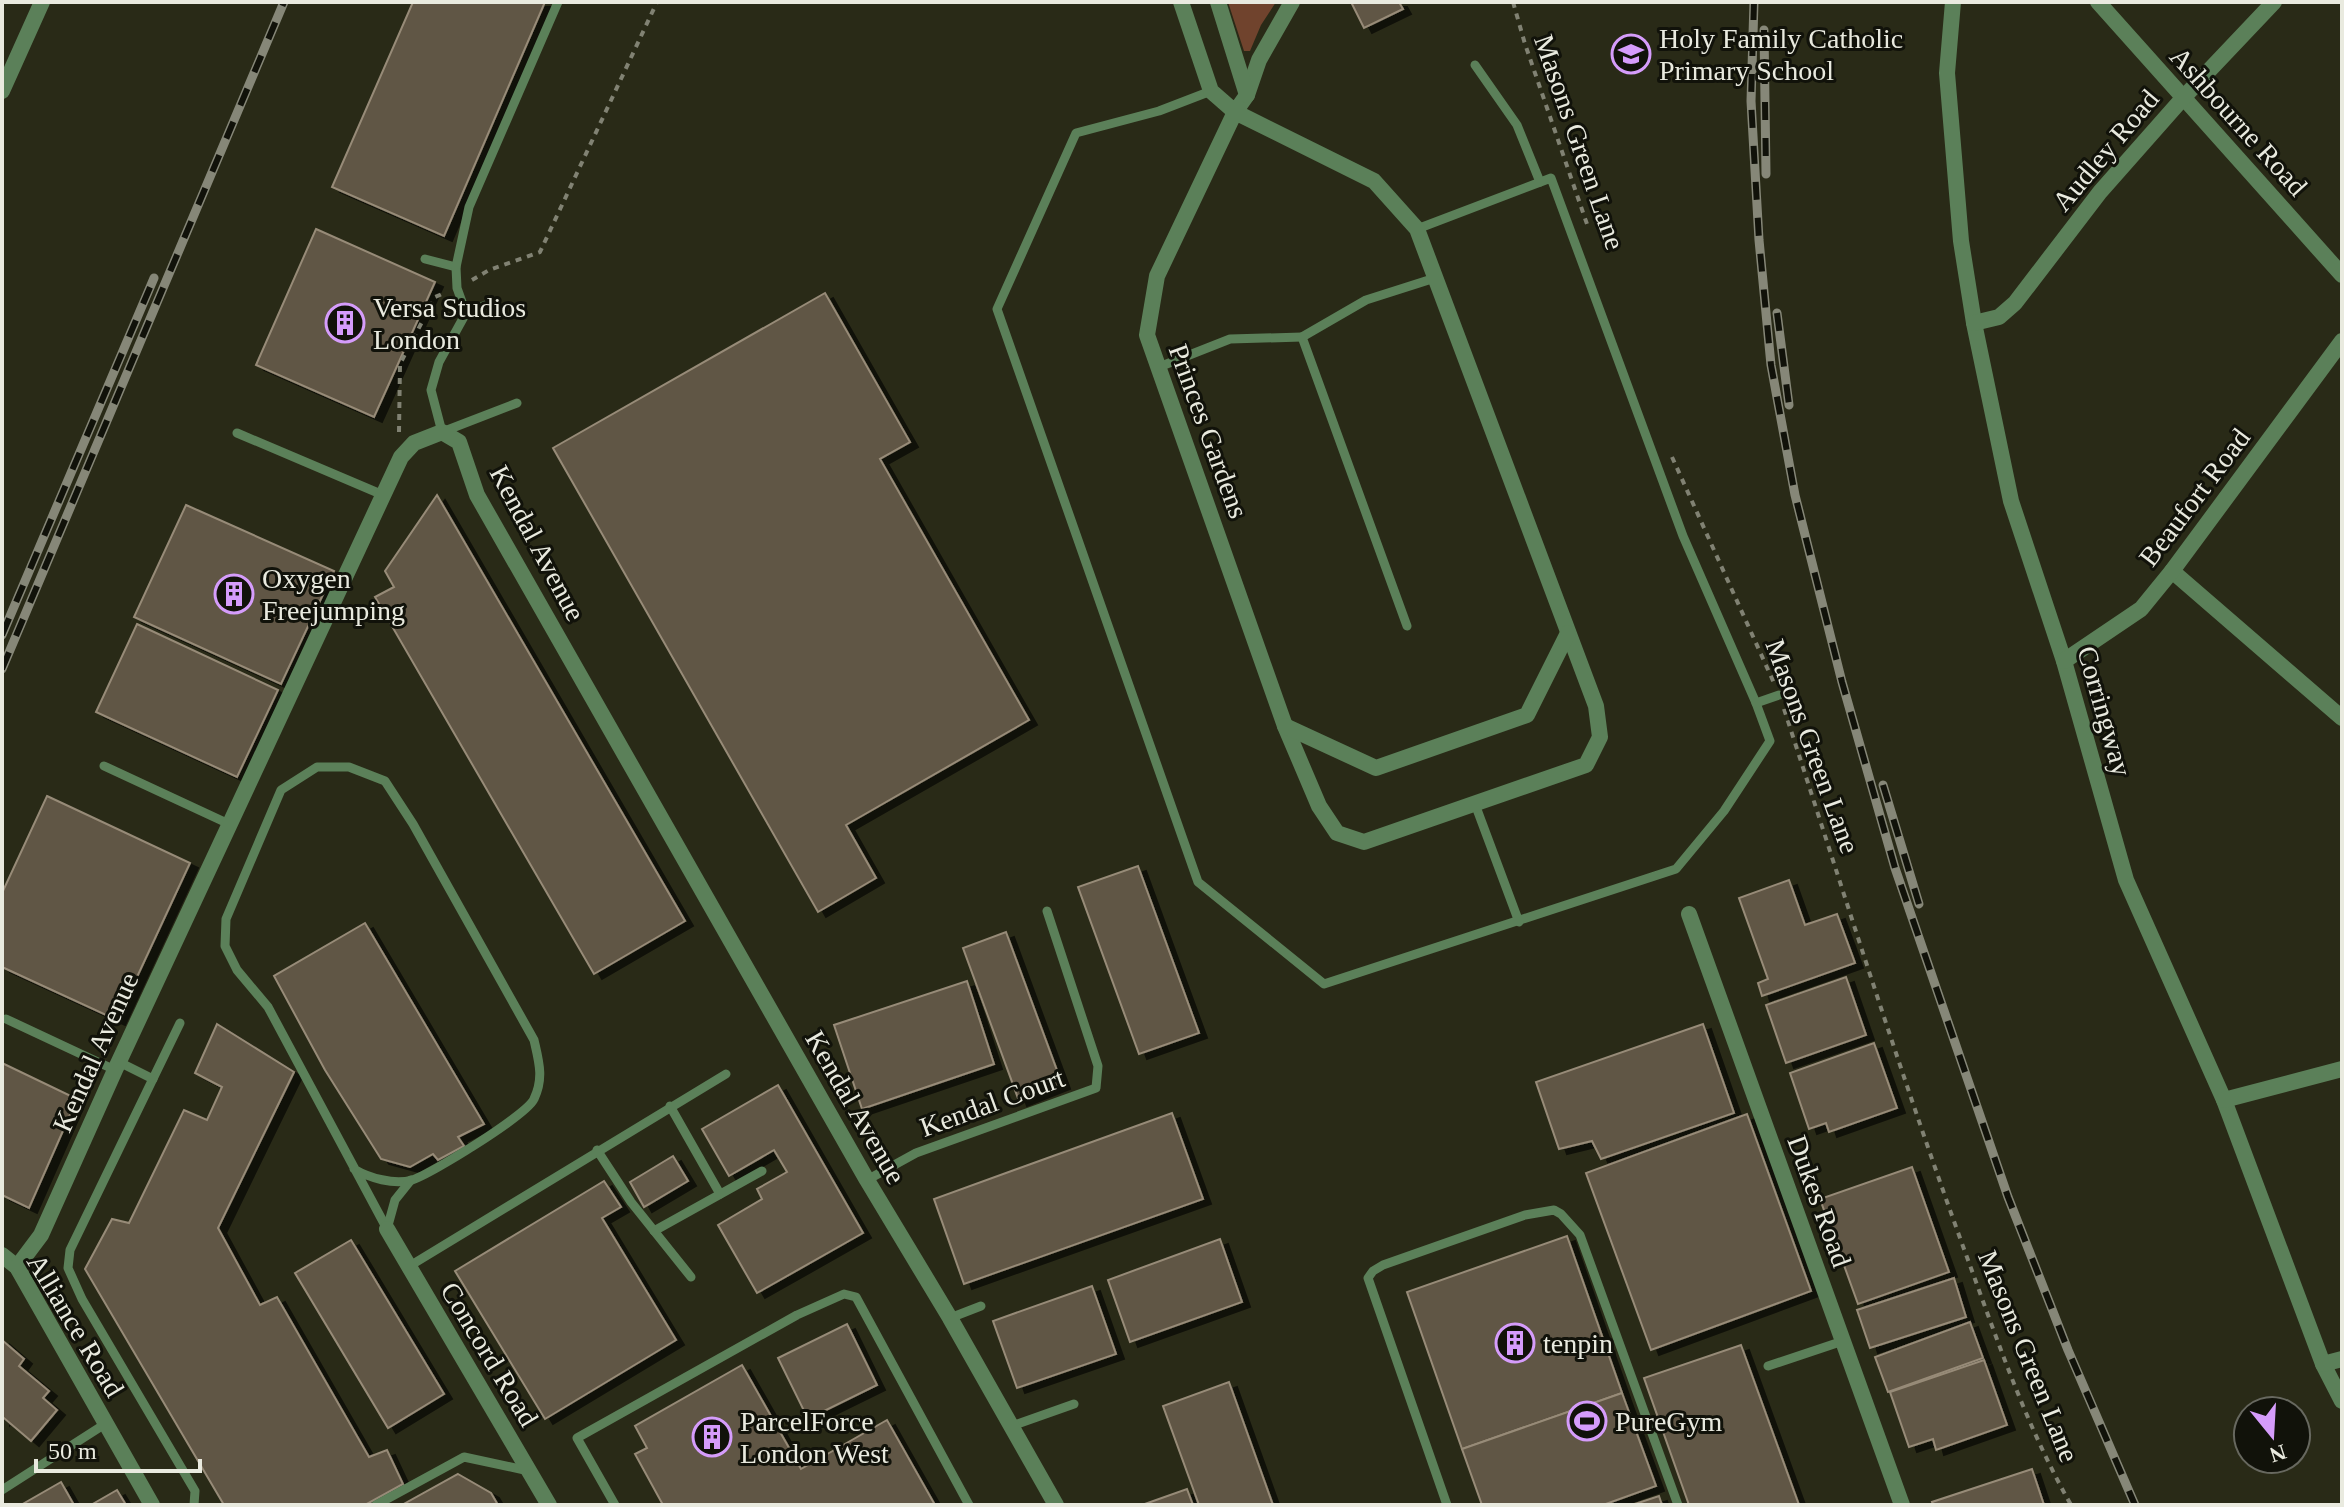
<svg xmlns="http://www.w3.org/2000/svg" width="2344" height="1507" font-family="'Times New Roman',serif">
<style>
.green{fill:#70432d}
.building{fill:#615644;stroke:#978b78;stroke-width:2;filter:url(#shadow)}
.lines{fill:none;stroke-linecap:round;stroke-linejoin:round}
.path{stroke:#818273;stroke-width:4;stroke-dasharray:6 6;stroke-linecap:butt}
.lane{stroke:#5b8059;stroke-width:9}
.street{stroke:#5b8059;stroke-width:16}
.rail-casing{stroke:#868778;stroke-width:9}
.rail{stroke:#11120a;stroke-width:6;stroke-dasharray:18;stroke-linecap:butt}
.labels{text-anchor:middle;stroke-width:6;stroke-linejoin:round;paint-order:stroke}
.poi-label{font-size:28px;fill:#e9eadf;stroke:#11120a;text-anchor:start}
.street-label{font-size:28px;fill:#e9eadf;stroke:#11120a}
</style>
<defs>
<filter id="shadow"><feDropShadow dx="8" dy="5" stdDeviation="0" flood-color="#0009"/></filter>
</defs>
<rect width="100%" height="100%" fill="#292a17"/>
<!-- green -->
<path class="green" d="M1228,2H1276L1261,25L1250,51H1244Z"/>
<!-- building -->
<g class="building">
<path d="M413,2H545L444,236L332,187Z"/>
<path d="M1351,2H1399L1403,9L1364,28Z"/>
<path d="M316,229L435,282L374,417L256,365Z"/>
<path d="M825,293L910,442L880,459L1029,720L846,825L876,878L818,912L553,448Z"/>
<path d="M437,495L685,921L594,974L375,597L394,587L385,571Z"/>
<path d="M186,505L334,571L281,684L134,617Z"/>
<path d="M137,624L278,690L237,777L96,712Z"/>
<path d="M47,796L190,863L117,1020L2,967V893Z"/>
<path d="M1138,866L1199,1033L1139,1054L1078,887Z"/>
<path d="M1789,880L1805,925L1837,914L1855,963L1762,996L1758,983L1768,979L1739,898Z"/>
<path d="M365,923L484,1124L458,1137L464,1146L438,1160L433,1154L410,1167L381,1159L325,1070L274,976Z"/>
<path d="M1006,932L1062,1084L1019,1101L963,948Z"/>
<path d="M1846,977L1866,1035L1786,1063L1766,1005Z"/>
<path d="M967,981L994,1064L862,1109L834,1025Z"/>
<path d="M217,1024L294,1072L218,1228L260,1305L277,1297L369,1457L387,1450L403,1484L365,1505H224L85,1269L112,1219L129,1223L184,1110L207,1120L222,1087L195,1073Z"/>
<path d="M1703,1024L1734,1113L1601,1159L1592,1141L1559,1149L1536,1082Z"/>
<path d="M1874,1043L1897,1108L1829,1132L1826,1123L1809,1129L1790,1073Z"/>
<path d="M2,1063L77,1099L29,1208L2,1195Z"/>
<path d="M778,1085L863,1233L757,1293L718,1225L762,1199L757,1189L787,1172L774,1150L729,1176L702,1129Z"/>
<path d="M1172,1113L1203,1199L964,1284L934,1199Z"/>
<path d="M1747,1114L1811,1291L1651,1350L1586,1173Z"/>
<path d="M673,1156L688,1181L644,1207L630,1182Z"/>
<path d="M1912,1167L1949,1272L1858,1304L1820,1199Z"/>
<path d="M604,1181L621,1207L602,1218L676,1340L545,1419L455,1271Z"/>
<path d="M1567,1236L1622,1393L1462,1449L1407,1292Z"/>
<path d="M1220,1239L1242,1302L1130,1342L1108,1280Z"/>
<path d="M351,1240L444,1394L388,1428L295,1273Z"/>
<path d="M1954,1278L1966,1317L1870,1348L1857,1310Z"/>
<path d="M1092,1286L1116,1354L1017,1388L993,1321Z"/>
<path d="M1970,1322L1983,1358L1888,1392L1875,1357Z"/>
<path d="M847,1324L877,1385L808,1419L778,1358Z"/>
<path d="M2,1340L24,1359L19,1366L49,1391L43,1398L57,1410L31,1441L4,1418L2,1420Z"/>
<path d="M1741,1345L1799,1505H1689L1644,1378Z"/>
<path d="M1984,1360L2007,1425L1936,1450L1933,1439L1909,1447L1890,1392Z"/>
<path d="M742,1365L801,1469L887,1420L935,1505H663L635,1454L647,1448L635,1426Z"/>
<path d="M1229,1382L1273,1505H1199L1163,1406Z"/>
<path d="M1622,1393L1656,1486L1603,1505H1482L1462,1449Z"/>
<path d="M2032,1469L2044,1505H1933L1932,1502Z"/>
<path d="M458,1474L491,1493L498,1505H402Z"/>
<path d="M61,1482L74,1505H21Z"/>
<path d="M1187,1489L1193,1505H1142Z"/>
<path d="M117,1490L126,1505H91Z"/>
<path d="M1659,1496L1662,1505H1632Z"/>
</g>
<g class="lines">
<!-- path -->
<g class="path">
<path d="M1513,2L1525,44L1588,227"/>
<path d="M472,280L489,270L540,252L657,2"/>
<path d="M399,432L400,364L435,297L442,294"/>
<path d="M1672,457L1774,683"/>
<path d="M1784,709C1843,890 1899,1070 1964,1249C1996,1336 2025,1424 2071,1505"/>
</g>
<!-- lane -->
<g class="lane">
<path d="M1475,65L1517,125L1540,182"/>
<path d="M1211,91L1159,111L1076,133L997,309L1198,882L1324,984L1676,869L1724,811L1770,741L1756,703L1683,536L1551,178L1417,229"/>
<path d="M425,259L456,267"/>
<path d="M491,303L466,313L439,362L431,390L442,432L517,403"/>
<path d="M466,313L457,288L456,267L469,207L558,2"/>
<path d="M1159,367L1230,339L1302,337"/>
<path d="M237,433L383,495"/>
<path d="M1407,626L1302,337L1366,300L1435,278"/>
<path d="M1756,703L1779,695"/>
<path d="M104,766L229,824"/>
<path d="M1475,804L1519,922"/>
<path d="M6,1019L115,1070"/>
<path d="M180,1023L70,1250L68,1268L82,1299L195,1491L194,1505"/>
<path d="M119,1062L153,1079"/>
<path d="M670,1106L720,1194"/>
<path d="M597,1150L631,1202L691,1277"/>
<path d="M354,1169C369,1178 394,1185 412,1180C431,1174 527,1115 534,1099C544,1078 539,1062 534,1040L413,824L385,781L349,767H317L281,790L226,919L225,946L237,970L268,1007L387,1229"/>
<path d="M867,1180L916,1153L1096,1088L1098,1066L1047,911"/>
<path d="M387,1229L395,1200L411,1180"/>
<path d="M654,1231L762,1171"/>
<path d="M408,1267L726,1074"/>
<path d="M950,1318L981,1306"/>
<path d="M1768,1366L1843,1341"/>
<path d="M1012,1426L1074,1404"/>
<path d="M2,1490L105,1424"/>
<path d="M376,1505L464,1457L529,1471"/>
<path d="M615,1505L577,1438L797,1315L844,1294L856,1297L969,1505"/>
<path d="M1447,1505L1368,1278L1373,1271L1383,1265L1525,1215L1554,1210L1561,1214L1580,1235L1678,1505"/>
</g>
<!-- street -->
<g class="street">
<path d="M1181,2L1211,91L1235,112L1374,181L1417,229L1596,706L1600,737L1586,765L1364,842L1337,833L1319,806L1285,726L1147,335L1157,276L1235,112L1247,95L1259,60L1292,2"/>
<path d="M1218,2L1247,95"/>
<path d="M1953,2L1947,73L1961,241L1974,323L2011,501L2064,661L2126,880L2224,1100L2323,1364L2342,1401"/>
<path d="M2098,2L2342,275"/>
<path d="M2,91L42,2"/>
<path d="M1974,323L1999,317L2015,303L2100,192L2183,98L2274,2"/>
<path d="M2172,571L2342,718"/>
<path d="M2064,661L2141,609L2172,571L2342,341"/>
<path d="M1285,726L1376,768L1527,715L1568,633"/>
<path d="M1689,914L1902,1505"/>
<path d="M2224,1100L2342,1069"/>
<path d="M387,1229L549,1505"/>
<path d="M2,1255L17,1267L152,1505"/>
<path d="M17,1267L41,1235L115,1070L401,457L414,443L442,432L459,442L477,495L867,1180L950,1318L1056,1505"/>
<path d="M2323,1364L2342,1359"/>
</g>
<!-- rail casing -->
<g class="rail-casing">
<g id="rail">
<path d="M1754,2L1751,101L1759,240L1771,365L1795,495L1842,682L1895,868L2008,1197L2068,1350L2135,1505"/>
<path d="M1764,30L1766,174"/>
<path d="M1777,313L1789,405"/>
<path d="M2,635L154,278"/>
<path d="M2,669L284,2"/>
<path d="M1883,785L1919,904"/>
</g>
</g>
<!-- rail -->
<use href="#rail" class="rail"/>
</g>
<!-- icons -->
<defs>
<g id="school-ring" transform="scale(2)"><circle r="9.5" fill="#11120a" stroke="#d59cfb" stroke-width="1.5"/><path d="M0-5L7-2L0 1L-7-2ZM-4 1L0 2.5L4 1V4Q0 6-4 4Z" fill="#d59cfb"/></g>
<g id="building-ring" transform="scale(2)"><circle r="9.5" fill="#11120a" stroke="#d59cfb" stroke-width="1.5"/><path d="M-4-6H4V6H1V3H-1V6H-4ZM-2.5-4.3h1.7v1.8h-1.7ZM.8-4.3h1.7v1.8H.8ZM-2.5-1h1.7V.8h-1.7ZM.8-1h1.7V.8H.8Z" fill="#d59cfb"/></g>
<g id="stadium-ring" transform="scale(2)"><circle r="9.5" fill="#11120a" stroke="#d59cfb" stroke-width="1.5"/><path d="M0-5a6.5 5 0 1 0 0 10a6.5 5 0 1 0 0-10ZM-3.5-1.8h7v3.6h-7Z" fill="#d59cfb"/></g>
</defs>
<g fill-rule="evenodd">
<use href="#school-ring" x="1631" y="54"/>
<use href="#building-ring" x="345" y="323"/>
<use href="#building-ring" x="234" y="594"/>
<use href="#building-ring" x="1515" y="1343"/>
<use href="#stadium-ring" x="1587" y="1421"/>
<use href="#building-ring" x="712" y="1437"/>
</g>
<g class="labels">
<!-- poi labels -->
<g class="poi-label">
<text x="1659" y="48">Holy Family Catholic<tspan x="1659" dy="32">Primary School</tspan></text>
<text x="373" y="317">Versa Studios<tspan x="373" dy="32">London</tspan></text>
<text x="262" y="588">Oxygen<tspan x="262" dy="32">Freejumping</tspan></text>
<text x="1543" y="1353">tenpin</text>
<text x="740" y="1431">ParcelForce<tspan x="740" dy="32">London West</tspan></text>
<text x="1615" y="1431">PureGym</text>
</g>
<!-- street labels -->
<g class="street-label">
<text transform="translate(2239 121) rotate(48)" y="10">Ashbourne Road</text>
<text transform="translate(1580 142) rotate(71)" y="10">Masons Green Lane</text>
<text transform="translate(2105 150) rotate(-50)" y="10">Audley Road</text>
<text transform="translate(1209 431) rotate(70)" y="10">Princes Gardens</text>
<text transform="translate(2194 497) rotate(-53)" y="10">Beaufort Road</text>
<text transform="translate(538 543) rotate(62)" y="10">Kendal Avenue</text>
<text transform="translate(2105 711) rotate(74)" y="10">Corringway</text>
<text transform="translate(1813 746) rotate(70)" y="10">Masons Green Lane</text>
<text transform="translate(95 1052) rotate(-66)" y="10">Kendal Avenue</text>
<text transform="translate(992 1102) rotate(-20)" y="10">Kendal Court</text>
<text transform="translate(856 1107) rotate(60)" y="10">Kendal Avenue</text>
<text transform="translate(1820 1201) rotate(70)" y="10">Dukes Road</text>
<text transform="translate(76 1325) rotate(59)" y="10">Alliance Road</text>
<text transform="translate(490 1354) rotate(59)" y="10">Concord Road</text>
<text transform="translate(2029 1356) rotate(68)" y="10">Masons Green Lane</text>
</g>
</g>
<!-- border -->
<rect width="2344" height="1507" fill="none" stroke="#e9eadf" stroke-width="8"/>
<!-- north arrow -->
<g transform="translate(2272 1435) rotate(162)"><circle r="38" fill="#11120a" stroke="#67685f" stroke-width="2"/>
<path d="M0-6L14 30L0 20L-14 30Z" fill="#d59cfb"/>
<text y="-12" font-size="22" font-weight="bold" text-anchor="middle" fill="#e9eadf">N</text>
</g>
<!-- scale -->
<path d="M36 1459v12h164v-12" fill="none" stroke="#e9eadf" stroke-width="4"/>
<text x="48" y="1459" font-size="24" fill="#e9eadf" stroke="#11120a" stroke-width="6" paint-order="stroke">50 m</text>
</svg>
